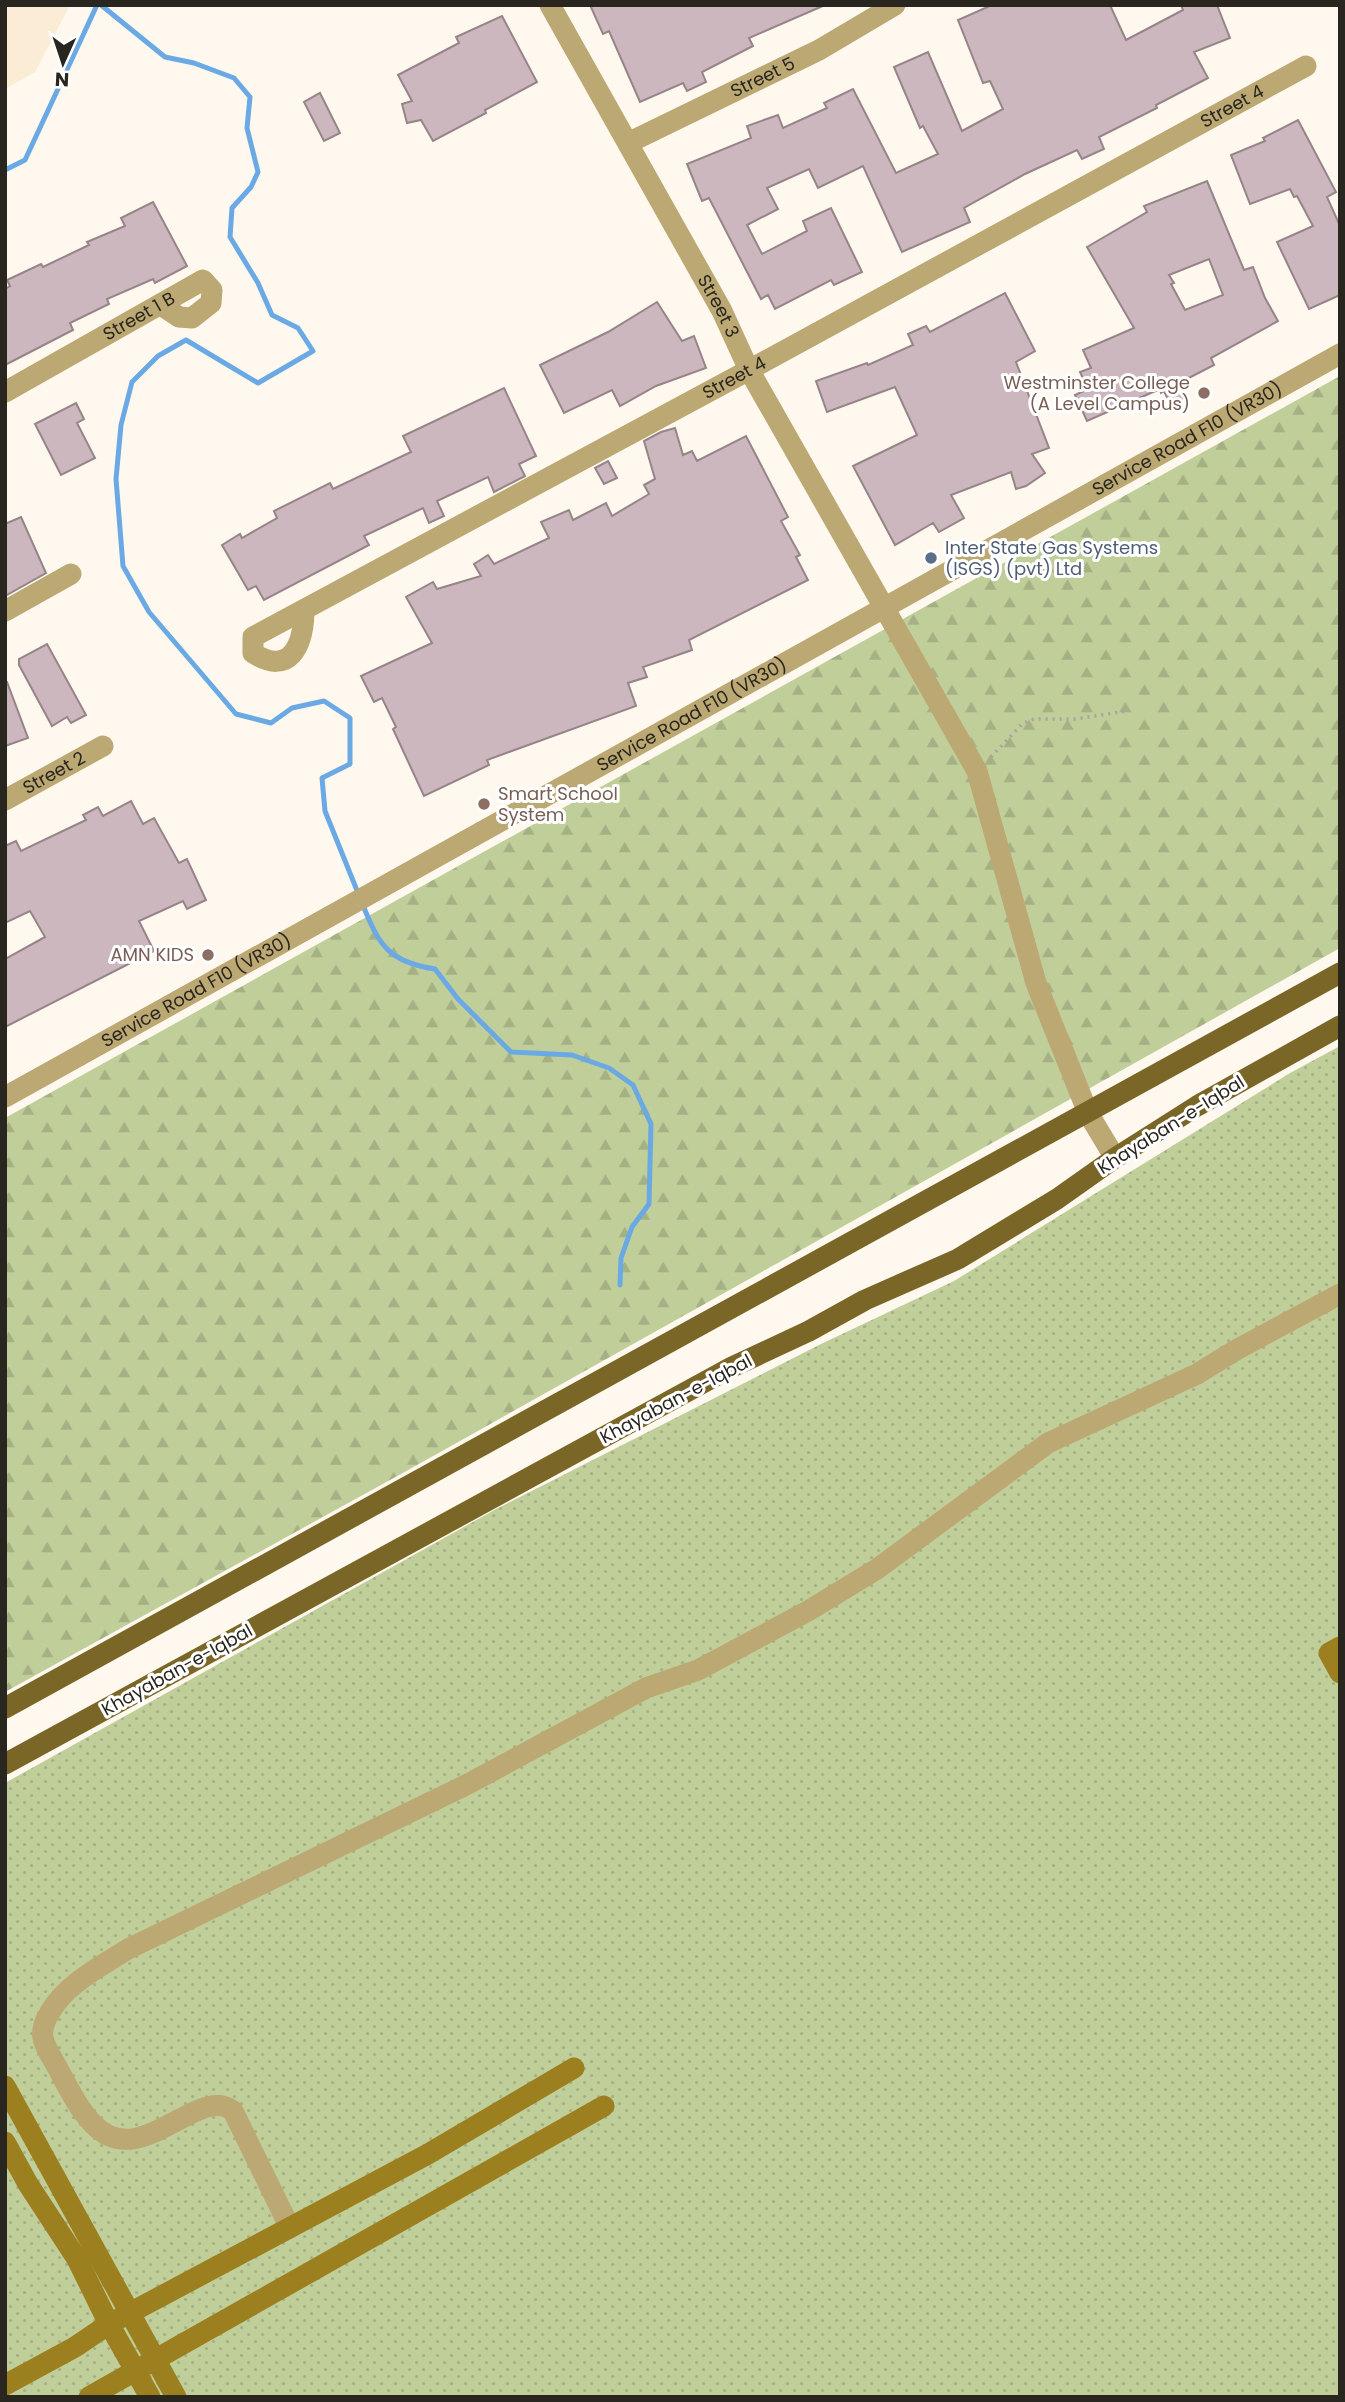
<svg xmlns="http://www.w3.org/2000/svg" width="1345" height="2402" font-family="Poppins,sans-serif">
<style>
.built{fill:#fbecd5}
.grass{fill:url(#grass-dots)}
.forest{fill:url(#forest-firs)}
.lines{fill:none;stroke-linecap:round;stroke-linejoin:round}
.stream{stroke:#6ba9e4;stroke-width:5}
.building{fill:#cbb7bd;stroke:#968489;stroke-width:2;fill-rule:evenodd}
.path{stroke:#a9a49c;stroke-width:3.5;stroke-dasharray:2 5;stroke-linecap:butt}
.street{stroke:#bba872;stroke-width:21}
.secondary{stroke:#9c801f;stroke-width:21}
.primary{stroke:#7a6626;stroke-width:21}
.education-dot{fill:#8d6e63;stroke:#fff;stroke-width:2.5}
.service-dot{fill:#5c6f8a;stroke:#fff;stroke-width:2.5}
.labels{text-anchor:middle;stroke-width:6;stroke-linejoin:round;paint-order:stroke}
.street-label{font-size:18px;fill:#29251f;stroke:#fff}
.education-label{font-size:18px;fill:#785e54;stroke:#fff;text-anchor:end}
.service-label{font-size:18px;fill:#4e5e75;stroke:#fff;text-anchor:start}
</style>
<defs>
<pattern id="grass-dots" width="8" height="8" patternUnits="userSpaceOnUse" patternTransform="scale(1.75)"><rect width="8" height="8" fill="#c0ce9a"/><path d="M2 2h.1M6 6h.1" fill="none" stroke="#a5b184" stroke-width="1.8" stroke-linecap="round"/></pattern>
<pattern id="forest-firs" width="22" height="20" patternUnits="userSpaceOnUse" patternTransform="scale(1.75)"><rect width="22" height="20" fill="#c0ce9a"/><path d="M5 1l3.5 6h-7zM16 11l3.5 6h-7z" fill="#a5b184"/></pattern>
</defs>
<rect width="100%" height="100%" fill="#fef8ee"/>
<!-- built -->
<path class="built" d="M5,5H70L35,72L5,89Z"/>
<!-- grass -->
<path class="grass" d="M1340,1046V2397H5V1783L498,1508L821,1344L954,1281L1290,1073Z"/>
<!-- forest -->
<path class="forest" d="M1340,376V948L410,1469L5,1692V1118Z"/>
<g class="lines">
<!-- stream -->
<g class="stream">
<path d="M101,5L165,57L194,63L234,78L250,97L247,128L258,172L251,187L232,208L230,237L258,283L272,315L298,328L313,351L258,383L186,340L158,356L132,382L121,425L116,479L123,566L149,612L236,714L271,723L292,708L324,701L350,718V764L322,778L325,811L358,893"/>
<path d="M5,170L25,160L97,5"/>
<path d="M362,903C379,945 388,962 435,969L458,999L511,1052L572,1055L609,1068L633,1085L651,1124L649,1204L632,1227L621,1258L620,1285"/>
</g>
</g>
<!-- building -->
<g class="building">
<path d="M590,5H825L749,38L753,46L702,72L706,82L687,91L683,83L640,102L609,31L603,34Z"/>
<path d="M992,5H1110L1126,40L1183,10L1181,5H1217L1230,38L1194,52L1208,78L1156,105L1157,108L1099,137L1104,149L1082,159L1077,150L1025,174L964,208L970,222L902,252L863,166L818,188L809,169L767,188L778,209L747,225L762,254L807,231L803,221L831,208L862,272L834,285L831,280L775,309L768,295L761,299L709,198L702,201L687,164L751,138L747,126L778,115L783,128L827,108L824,103L853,89L896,173L938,154L923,126L920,128L894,67L928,52L962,131L1003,109L990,81L983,83L958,20Z"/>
<path d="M502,16L537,82L485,110L486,113L433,141L421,120L407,123L402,104L412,101L398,75L459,43L456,37Z"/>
<path d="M320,93L340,133L324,141L304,102Z"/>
<path d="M1298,120L1336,192L1327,197L1340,226V295L1309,309L1277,242L1313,226L1297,196L1294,197L1290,189L1250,204L1231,155L1265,141L1263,138Z"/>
<path d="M1207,181L1244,270L1253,267L1265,298L1278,321L1211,358L1214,365L1179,383L1185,398L1170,404L1164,391L1161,393L1160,389L1087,421L1075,395L1088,389L1080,372L1091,368L1083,350L1134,328L1087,247L1147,212L1144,206ZM1209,259L1223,295L1185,310L1171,284L1174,283L1169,275Z"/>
<path d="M153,202L187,266L155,283L153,279L107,299L109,304L70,323L73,330L5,365V289L10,286L7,280L41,264L43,267L89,245L87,242L125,226L121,218Z"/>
<path d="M1005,293L1035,351L1016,362L1049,448L1032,454L1045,473L1026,486L1016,489L1011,472L951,495L964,518L939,532L933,523L895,545L853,466L917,435L895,387L827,412L816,381L867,363L868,365L913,345L908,334L926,326L930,332Z"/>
<path d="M657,302L682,341L694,336L706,368L656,386L620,406L612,390L564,413L540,365L608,332Z"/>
<path d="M504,388L536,456L519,464L525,476L494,492L488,477L437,501L444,516L429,523L423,508L364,536L369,545L264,600L256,586L248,590L222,545L240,534L242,538L277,518L274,511L330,483L333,489L411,452L403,436Z"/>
<path d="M76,403L84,419L77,423L95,458L61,475L35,424Z"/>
<path d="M675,428L683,455L692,451L697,461L746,436L788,517L781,521L800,555L796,557L808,580L689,640L692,650L643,667L647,677L628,683L636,706L487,760L489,765L424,796L393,729L396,727L382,698L374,702L361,676L432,643L406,597L433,582L437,589L481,576L474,564L488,555L494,564L549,538L541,522L569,510L573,520L606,503L612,516L649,494L644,485L655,479L644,441L661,432Z"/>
<path d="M608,461L617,478L604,484L595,468Z"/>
<path d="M21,517L46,573L5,596V524Z"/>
<path d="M47,644L86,715L71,723L67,717L52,726L19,665V659Z"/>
<path d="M5,682H7L28,738L5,746Z"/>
<path d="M131,801L143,824L154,818L179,863L187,859L206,900L187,909L183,901L139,921L154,951L5,1027V959L45,937L30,911L5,923V846L16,841L21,851L86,820L83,815L98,807L103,816Z"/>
</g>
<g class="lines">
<!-- path -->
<path class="path" d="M991,757L1023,723L1034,719H1075L1127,711"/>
<!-- street -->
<g class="street">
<path id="s1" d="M550,5L722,311L749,370L977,771L1036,983L1088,1113L1115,1158"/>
<path id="s2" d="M628,143L819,50L895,5"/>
<path id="s3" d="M5,392L203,280L212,290L211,303L192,318L179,317L164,307"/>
<path d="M5,611L71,574"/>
<path id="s4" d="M304,613C303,645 290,677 253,653V637L749,370L1306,66"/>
<path id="s5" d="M5,800L103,746"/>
<path id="s6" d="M5,1097L1340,354"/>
<path d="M290,2228L233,2111C198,2083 140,2174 93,2124C77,2107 67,2085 56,2065C44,2044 36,2035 50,2012C67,1983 100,1967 128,1949L468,1784L646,1688L698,1670L808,1611L877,1569L1048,1443L1197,1374L1236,1350L1340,1294"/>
</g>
<!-- secondary -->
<g class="secondary">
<path d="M1340,1647L1329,1653L1340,1673"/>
<path d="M5,2086L176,2397"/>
<path d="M5,2142L28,2184L77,2259L109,2324L150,2397"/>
<path d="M5,2385L75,2347L109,2324L428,2154L574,2068"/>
<path d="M89,2397L604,2106"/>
</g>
<!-- primary -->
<g class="primary">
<path d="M5,1708L1340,973"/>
<path d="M5,1764L732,1367L809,1331L865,1300L958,1259L1057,1199L1115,1158L1197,1106L1340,1026"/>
</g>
</g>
<!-- markers -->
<g class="education-dot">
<circle cx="1204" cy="393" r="7"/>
<circle cx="484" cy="804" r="7"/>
<circle cx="208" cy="955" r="7"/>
</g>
<circle class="service-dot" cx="931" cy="558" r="7"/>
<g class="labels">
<!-- street labels -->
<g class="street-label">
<text dy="6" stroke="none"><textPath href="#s2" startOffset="150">Street 5</textPath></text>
<text dy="6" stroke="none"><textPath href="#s4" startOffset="1216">Street 4</textPath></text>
<text dy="6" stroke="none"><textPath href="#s1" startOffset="345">Street 3</textPath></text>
<text dy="6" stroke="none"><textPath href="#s3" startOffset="154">Street 1 B</textPath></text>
<text dy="6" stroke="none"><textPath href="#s4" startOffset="649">Street 4</textPath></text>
<text dy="6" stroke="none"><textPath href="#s6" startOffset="1353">Service Road F10 (VR30)</textPath></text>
<text dy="6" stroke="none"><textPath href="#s6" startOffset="786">Service Road F10 (VR30)</textPath></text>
<text dy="6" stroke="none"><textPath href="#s5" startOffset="56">Street 2</textPath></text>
<text dy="6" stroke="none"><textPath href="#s6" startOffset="219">Service Road F10 (VR30)</textPath></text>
<text transform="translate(1171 1125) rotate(-32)" y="6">Khayaban-e-Iqbal</text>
<text transform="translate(676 1399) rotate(-28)" y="6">Khayaban-e-Iqbal</text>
<text transform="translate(177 1670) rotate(-29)" y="6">Khayaban-e-Iqbal</text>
</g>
<!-- education labels -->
<g class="education-label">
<text x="1190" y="389">Westminster College<tspan x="1190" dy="21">(A Level Campus)</tspan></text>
<text x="498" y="800" text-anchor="start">Smart School<tspan x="498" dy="21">System</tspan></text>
<text x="194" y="961">AMN KIDS</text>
</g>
<!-- service labels -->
<g class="service-label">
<text x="945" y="554">Inter State Gas Systems<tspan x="945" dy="21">(ISGS) (pvt) Ltd</tspan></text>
</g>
</g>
<!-- border -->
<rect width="1345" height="2402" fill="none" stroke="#29251f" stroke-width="14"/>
<!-- north arrow -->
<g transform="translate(63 63) rotate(183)" stroke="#ffffff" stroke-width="5" paint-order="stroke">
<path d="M0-5L12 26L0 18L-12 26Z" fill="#29251f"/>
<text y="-10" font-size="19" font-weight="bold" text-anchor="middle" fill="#29251f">N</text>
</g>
</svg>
